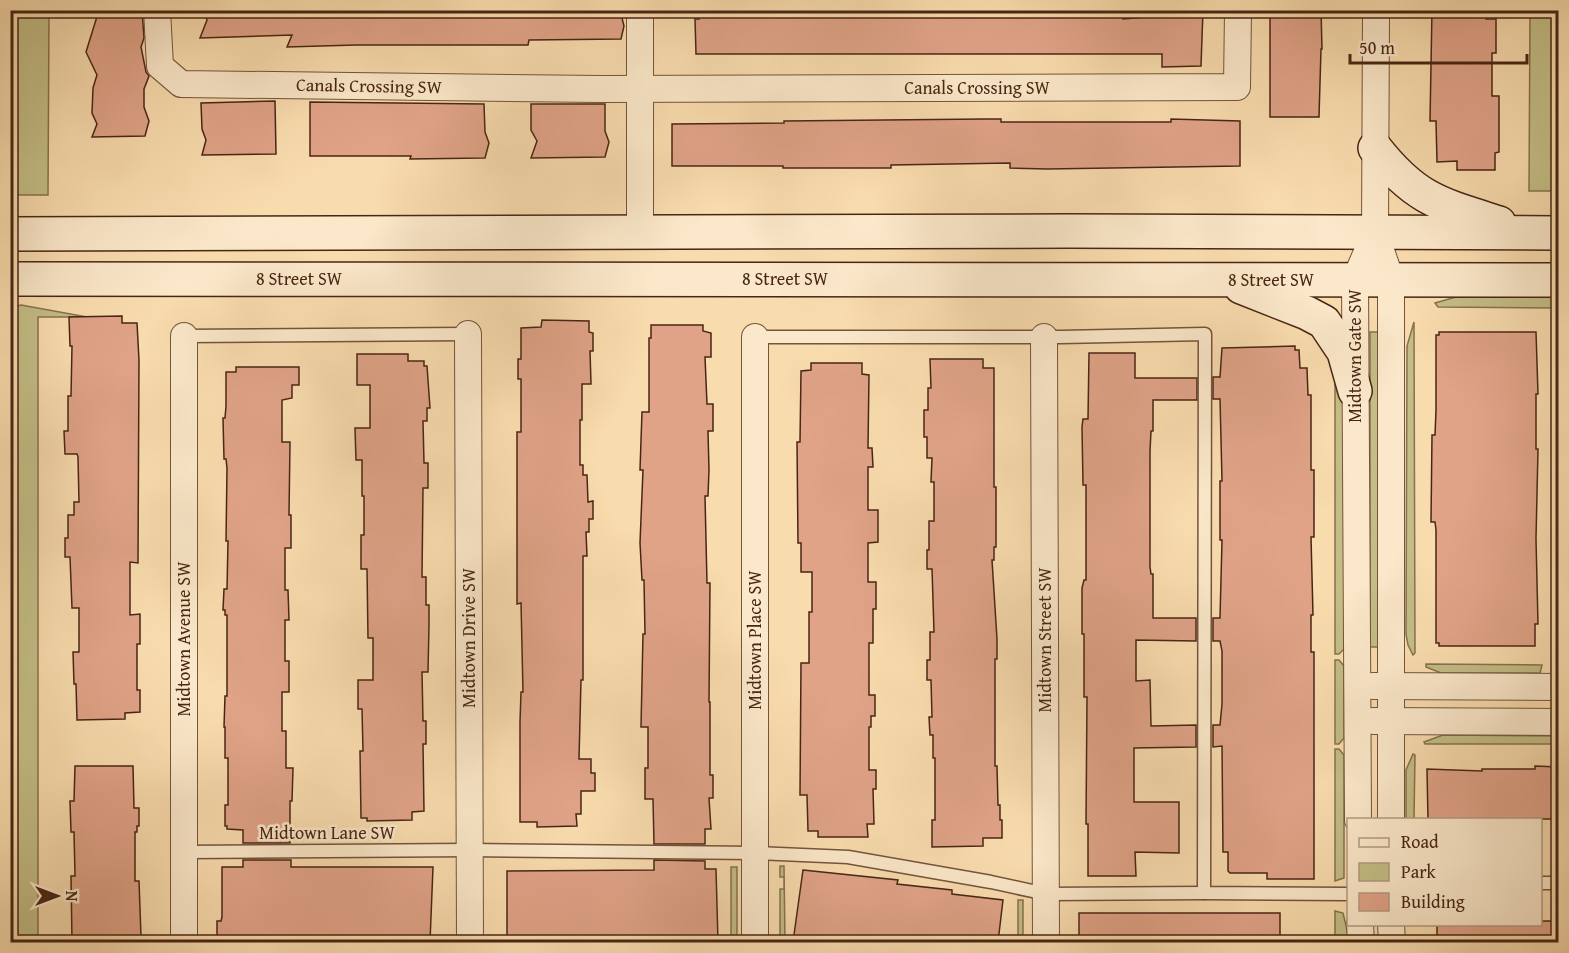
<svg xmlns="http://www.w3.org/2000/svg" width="1569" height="953" font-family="'Gentium Book Plus',serif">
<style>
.green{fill:#c4be86;stroke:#86724e;stroke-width:1.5}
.building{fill:#e0a388;stroke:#482615;stroke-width:1.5}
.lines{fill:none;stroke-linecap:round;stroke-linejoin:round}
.lane-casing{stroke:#74543b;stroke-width:15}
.street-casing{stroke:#74543b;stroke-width:28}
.secondary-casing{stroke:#482615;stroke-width:36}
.lane{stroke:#fbe8ca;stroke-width:12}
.street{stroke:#fbe8ca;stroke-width:26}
.secondary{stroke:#fbe8ca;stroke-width:33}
.labels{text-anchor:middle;stroke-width:5;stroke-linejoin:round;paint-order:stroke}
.street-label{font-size:18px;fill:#482615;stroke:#fbe8ca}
</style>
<rect width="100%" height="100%" fill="#f9dcae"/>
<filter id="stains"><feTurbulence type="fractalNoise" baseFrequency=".00333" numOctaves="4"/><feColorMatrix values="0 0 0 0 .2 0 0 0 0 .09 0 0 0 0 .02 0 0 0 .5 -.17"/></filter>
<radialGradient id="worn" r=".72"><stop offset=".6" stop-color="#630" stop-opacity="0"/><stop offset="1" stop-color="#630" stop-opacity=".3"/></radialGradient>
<!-- green -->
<g class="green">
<path d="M11,10L49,11L48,195H11V170L13,168L18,151L11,119Z"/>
<path d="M1530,11H1558V191H1529Z"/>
<path d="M1456,297H1558V308L1438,307L1435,303Z"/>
<path d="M21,305L87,317H38V942H10V308Z"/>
<path d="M1414,322L1415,653L1413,655L1408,645L1406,634L1407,346Z"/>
<rect x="1370" y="332" width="9" height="315"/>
<path d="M1335,362L1344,396V649L1339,654H1335Z"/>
<path d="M1335,660H1339L1344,666V738L1339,744H1335Z"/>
<path d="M1426,664L1542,665L1540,673H1441L1426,667Z"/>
<path d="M1443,735L1558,736V744H1425L1424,742Z"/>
<path d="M1335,749H1339L1344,755V878L1335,881Z"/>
<path d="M1413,754L1415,755L1414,819H1406V770Z"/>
<path d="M780,866H784L785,942H780V889H784V877H780Z"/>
<rect x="731" y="867" width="6" height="75"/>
<rect x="1018" y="900" width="5" height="42"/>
<path d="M1335,911L1343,913L1350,942H1335Z"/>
</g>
<!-- building -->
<g class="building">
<path d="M99,10H142L144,38L141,47L146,72L149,76L144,89V107L149,121L145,136L92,137L97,124L92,113L93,88L97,75L86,52Z"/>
<path d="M203,10H620L624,26L621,39L529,40L528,45H356L287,47L292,35L200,38L207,20Z"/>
<path d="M699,10H1123V19L1162,16V10H1203L1201,66L1162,67V54H696L695,19H699Z"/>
<path d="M1270,10H1321L1322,49H1321L1319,117H1270Z"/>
<path d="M1432,10H1486V19H1496V53H1492V96H1499V152L1495,153V170H1457V161L1437,162L1436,121H1430Z"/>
<path d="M275,101L276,154L202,155L206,140L202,129L201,103Z"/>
<path d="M310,102L484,104L485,132L489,143L485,158L410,159L411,156H310Z"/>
<path d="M531,104H605V131L609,142L605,157L531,158L537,141L531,130Z"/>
<path d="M985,119H1001V122H1171V119L1240,121V166L1047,169L1010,168V163L891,165V168H783V166H672V124L784,123V121Z"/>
<path d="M122,316V323H137L139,360L138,563L130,562V615L140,614V644H137V690H140V712L125,713V719L77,720L76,684H74L73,652H79V608H72L70,557H65V538H68V515H74V502H79L78,457L77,454H65L64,431H68V396H71L72,346H70L69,317Z"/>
<path d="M542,320L589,321V332L593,333V351H590L591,384H582V420H580V465H583V475H587L588,502L593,501V519H589V532H586L587,556H583V680H581L579,759H591V773H595V791H581V814H576L577,826L537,827V822H520V722L521,692H523L521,603L517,604V432H521V379H518V359H521V328L541,327Z"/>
<path d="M651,325H703V331L711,333V357H705L707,404H713V431H708L709,470L708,496H705L707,583H710L709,702H710V775H713V798H709L711,829H705V844H654L653,799H645V768H648V727H641L643,634H645L644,580H642L640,543L643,470H640L642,412H649V338H651Z"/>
<path d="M1439,332H1536L1538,394H1536V449H1538L1536,539L1538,624H1535V646H1439V643H1436V530L1435,522H1431L1432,435H1435L1436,410V335H1439Z"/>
<path d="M1295,346V350H1299L1300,368H1307L1308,395H1311V470H1314V537H1311L1313,615H1311V652H1314V879H1267V873H1230L1228,871V852H1223L1222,746L1213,747V725H1220L1222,704V651L1220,641H1213V618H1220L1222,540H1220V481H1222L1220,399H1213V377H1220L1222,348Z"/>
<path d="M1089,353H1135V378H1197V400H1153V431H1151L1150,451V567L1151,574H1153V618H1196V641L1136,640V681L1150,680L1151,726L1196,725V747L1134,748V802H1179V853L1135,852L1136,876H1088V824H1086L1087,697H1084V634H1082V588L1084,580H1086V485H1083L1082,427L1083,419H1088Z"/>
<path d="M357,354H408V361H424V366H427L430,408H427V421H423L424,463H428V488H423L422,577H426V605H429V625L428,672H422L423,721H426V744H423L424,811L412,812V820L367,821V818H361L360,751H363L362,709H358V680H373V638H368L367,569H361V535H364V496H362V460H356L355,428H370V385H357Z"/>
<path d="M930,359H983V368H994V487H996V547H994V560H992L997,639V659H995V766H997L998,805H1000V820H1002V838H983V846L932,847V820H935V758H933V735H930L929,717H932L931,680H927V660H930V632H934L932,569H927V550H929V521H934V482H931L932,458H927V437H924V410H928V388H931Z"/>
<path d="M811,363H862V374L869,375L868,448H872L873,467H868V510H878V542L868,543V582H876V609H873V643H869V695H875V716H871V727H869V770H876V789H873L874,824H867L868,837H818V831H808L807,795H800L801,663H809V612H812V572H801V543H798L797,442H800L801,371L811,370Z"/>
<path d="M236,367H299V385H292V398L282,400V442H290L289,515H291V548H285V590H288L289,620H285V661H289V692H282V731H286V768H293L292,801H290V843H243V830L227,829V826H225V805H228V758H225V727H224L225,696H227V615H225V610H223L224,589H227L228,541H226L227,468L226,459H224L223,418H225L226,406V372H236Z"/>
<path d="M75,766H133L134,808H139V826H137V832H135V881H139L141,937H124V942H72L71,876H75L74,832H71L70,801H74Z"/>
<path d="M1535,766L1558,767V819H1428L1427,769L1482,771V769H1535Z"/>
<path d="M243,860H291V867H433L430,942H217V921H221L222,917V867H243Z"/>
<path d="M654,860L705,861V869H716L718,942H507V871L654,870Z"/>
<path d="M803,870L898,880L897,884L952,890V894L1003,900L998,942H793Z"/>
<rect x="1079" y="913" width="201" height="25"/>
<path d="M1540,921H1558V942H1437V924H1540Z"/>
</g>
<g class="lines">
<!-- lane casing -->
<g class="lane-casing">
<g id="lane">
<path d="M184,336L468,334"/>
<path d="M755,337H1061L1205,334L1204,893L1348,894"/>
<path d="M184,852L470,850L755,853L848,857L991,882L1046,894L1204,893"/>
<path d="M1540,883H1558"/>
</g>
</g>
<!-- street casing -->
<g class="street-casing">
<g id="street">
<path d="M157,10L160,66L181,84L602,89L1237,87L1238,10"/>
<path d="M1376,10L1375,233L1391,280V820"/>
<path d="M640,232V10"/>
<path d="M468,334L470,942"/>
<path d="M184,336V942"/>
<path d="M1044,337L1046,942"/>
<path d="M1373,686L1558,687"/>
<path d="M1373,721L1558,722"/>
<path d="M1358,820L1355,280L1375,233"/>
<path d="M1360,924L1361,942"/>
<path d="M1391,924L1392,942"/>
<path d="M755,942V337"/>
</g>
</g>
<!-- secondary casing -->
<g class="secondary-casing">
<g id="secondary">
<path d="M1375,148C1415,199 1439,204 1499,223"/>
<path d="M10,234L1069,231L1558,233"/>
<path d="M10,279L1558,280"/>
<path d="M1241,287L1307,313L1324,322L1344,352L1355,391"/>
</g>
</g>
<!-- lane -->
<use href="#lane" class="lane"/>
<!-- street -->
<use href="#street" class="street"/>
<!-- secondary -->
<use href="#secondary" class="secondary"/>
</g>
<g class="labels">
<!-- street labels -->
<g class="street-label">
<text transform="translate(369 86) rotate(1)" y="6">Canals Crossing SW</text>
<text x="977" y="94">Canals Crossing SW</text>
<text x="299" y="285">8 Street SW</text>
<text x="785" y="285">8 Street SW</text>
<text x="1271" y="286">8 Street SW</text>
<text transform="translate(1355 356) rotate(-90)" y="6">Midtown Gate SW</text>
<text transform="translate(469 638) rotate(-90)" y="6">Midtown Drive SW</text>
<text transform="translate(184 639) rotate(-90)" y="6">Midtown Avenue SW</text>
<text transform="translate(755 640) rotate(-90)" y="6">Midtown Place SW</text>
<text transform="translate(1045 640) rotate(-90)" y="6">Midtown Street SW</text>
<text x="327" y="839">Midtown Lane SW</text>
</g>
</g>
<!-- margin -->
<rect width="1569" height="953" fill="none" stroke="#f9dcae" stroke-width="36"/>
<rect x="12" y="12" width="1545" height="929" fill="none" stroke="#482615" stroke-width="3"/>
<rect x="18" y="18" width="1533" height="917" fill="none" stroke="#482615" stroke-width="1.5"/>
<!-- legend -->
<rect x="1347" y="818" width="195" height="108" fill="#fbe8ca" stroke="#b39a82" stroke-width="1.5"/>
<rect x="1359" y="838" width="30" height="9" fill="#fbe8ca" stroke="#b39a82" stroke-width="1.5"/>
<text x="1401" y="848" font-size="18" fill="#482615">Road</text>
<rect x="1359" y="863" width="30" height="18" fill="#c4be86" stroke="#b39a82" stroke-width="1.5"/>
<text x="1401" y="878" font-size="18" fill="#482615">Park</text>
<rect x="1359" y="893" width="30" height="18" fill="#e0a388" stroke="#b39a82" stroke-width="1.5"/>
<text x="1401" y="908" font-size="18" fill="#482615">Building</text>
<!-- north arrow -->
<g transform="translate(57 896) rotate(90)" stroke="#fbe8ca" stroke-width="4.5" paint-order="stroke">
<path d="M0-4.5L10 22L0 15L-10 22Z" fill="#482615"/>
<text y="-9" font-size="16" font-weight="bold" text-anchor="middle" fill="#482615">N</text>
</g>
<!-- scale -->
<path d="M1350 54v9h177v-9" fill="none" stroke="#482615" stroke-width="3"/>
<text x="1359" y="54" font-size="18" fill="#482615" stroke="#fbe8ca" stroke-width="4.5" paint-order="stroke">50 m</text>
<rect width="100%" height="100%" filter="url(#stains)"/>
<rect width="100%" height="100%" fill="url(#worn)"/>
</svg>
